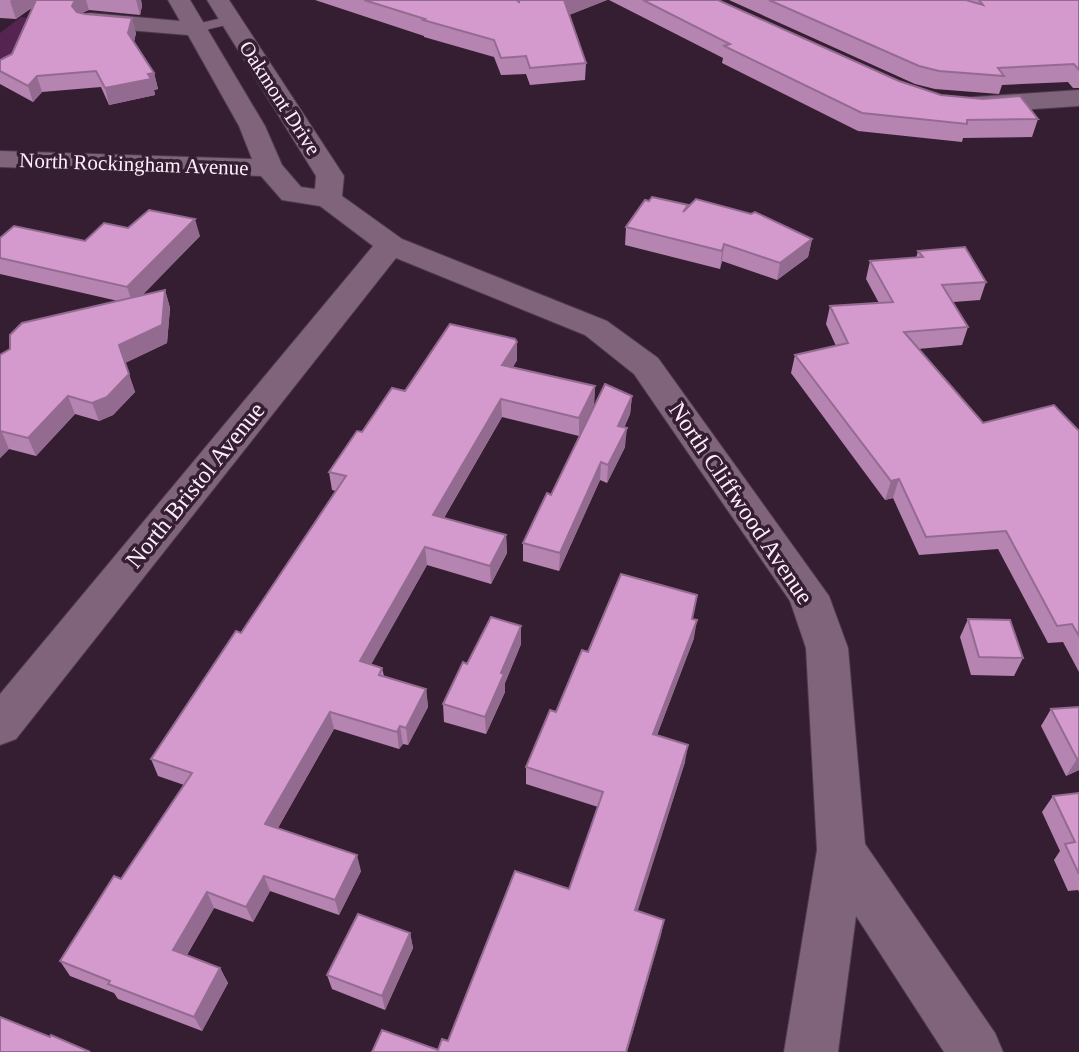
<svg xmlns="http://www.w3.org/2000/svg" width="1079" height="1052" font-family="Georgia,serif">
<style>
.green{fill:#552451}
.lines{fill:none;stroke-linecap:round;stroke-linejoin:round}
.service-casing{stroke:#4e3a4b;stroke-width:1}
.minor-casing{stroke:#4e3a4b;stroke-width:2}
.service{fill:#7f647c;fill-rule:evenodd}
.minor{fill:#7f647c;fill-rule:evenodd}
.wall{fill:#b684b0}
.shaded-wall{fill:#946b90}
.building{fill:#d499cd;stroke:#946b90;stroke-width:2}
.labels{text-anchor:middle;stroke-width:7;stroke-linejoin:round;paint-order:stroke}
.far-street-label{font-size:21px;fill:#fdedfa;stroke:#351e32}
.street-label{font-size:24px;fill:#fdedfa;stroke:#351e32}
</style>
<rect width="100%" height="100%" fill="#351e32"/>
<!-- green -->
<path class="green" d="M21,17L56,22L8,59L0,58V33Z"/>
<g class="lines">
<!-- service casing -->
<g class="service-casing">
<path id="service" d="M230,16L237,20L235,23L193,33L186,29L188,26Z"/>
</g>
<!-- minor casing -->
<g class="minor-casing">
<g id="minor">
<path d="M168,0H190L265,126L282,165L301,187L315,189L316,176L207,0H229L344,176L342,196L402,239L607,321L658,358L829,596L848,648L865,844L995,1033L1003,1052H944L856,916L838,1052H784L817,850L806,648L790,601L634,374L585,335L396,258L16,739L0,745V694L373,246L320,206L282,200L261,176L0,167V151L252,159L239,126L188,35L90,27L82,25L79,20L82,15L90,13L180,21Z"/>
<path d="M1079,90V106L973,113L964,110L960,105L964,100L973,97Z"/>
</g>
</g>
<!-- service -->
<use href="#service" class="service"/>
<!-- minor -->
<use href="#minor" class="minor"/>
</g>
<!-- wall -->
<g class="wall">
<path d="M0,0H141L142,6L140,15L89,10L81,13L136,33L134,42L154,73L158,89L154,90L155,95L109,105L101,87L42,92L33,102L0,84V60L12,54L33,7L16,19L0,18Z"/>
<path d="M315,0H516L519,2V0H607L569,15L586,63L585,80L530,85L526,74L501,75L494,57L424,37V36Z"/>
<path d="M609,0H718L899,81L941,95L1038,119L1032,137L963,138L962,142L858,131L722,63L723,58Z"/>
<path d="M729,0H1079V88H1073L1068,82L1002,85L999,94L935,89L915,84Z"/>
<path d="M649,201L688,208L812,239L808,257L777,280L722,261L720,269L625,245L626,227Z"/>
<path d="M128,228L200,236L142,295L165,290L170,308L167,343L125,363L135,392L113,415L99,421L75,414L36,456L9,449L0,458V355L118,301L0,274V238L85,241Z"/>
<path d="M918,251L986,282L980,300L953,302L968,327L962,345L918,349L983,423L1079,431V672L1063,642L1048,643L998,549L919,555L893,498L885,500L791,373L795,355L836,346L826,324L830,306L879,303L866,279L870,261L916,258Z"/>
<path d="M517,342V360L513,367L595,386L594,404L579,436L502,417L444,518L506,535L507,553L491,584L427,565L371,664L382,668L384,676L426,689L428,707L408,745L403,744L399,749L334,729L278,828L361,871L339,915L270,891L253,922L214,908L187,955L220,968L228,983L202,1031L118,999L114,993L70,976L60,961L121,879L184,785L158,776L151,759L241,633L336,491L332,490L329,472L362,432L405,391Z"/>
<path d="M632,396L630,414L624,428L625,447L607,483L600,480L559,571L523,561V543L551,495Z"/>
<path d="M692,619L694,638L657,735L685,762L637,911L661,935L438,1050L448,1041L569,889L598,807L526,784V767L588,652Z"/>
<path d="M968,619L1023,658L1014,676L971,675L960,637Z"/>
<path d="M521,644L505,683V692L486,734L444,722L443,704L467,664Z"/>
<path d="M1079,707V770L1066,776L1041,726L1051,709Z"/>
<path d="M1079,793V892L1078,890L1068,891L1054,860L1060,851L1042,812L1053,796Z"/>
<path d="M410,933L413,948L385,1010L332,989L327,975Z"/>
</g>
<!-- shaded-wall -->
<g class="shaded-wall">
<path d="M12,0H41L16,19L10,1Z"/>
<path d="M75,0H86L89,10L80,14L77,21L72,6Z"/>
<path d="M136,0H141L142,6L140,15Z"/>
<path d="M564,0H607L564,17Z"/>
<path d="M132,18L136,33L132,49L128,33Z"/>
<path d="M154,73L158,89L154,90L155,95L109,105L105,88Z"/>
<path d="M37,76L42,92L33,102L28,86Z"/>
<path d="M195,219L200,236L133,305L127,287Z"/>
<path d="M812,239L808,257L777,280L780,263Z"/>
<path d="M724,244L722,261L720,269L722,251Z"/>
<path d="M165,290L170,308L167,343L125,363L119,345Z"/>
<path d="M517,342V360L503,383L502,365Z"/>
<path d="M129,374L135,392L113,415L99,421L92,403Z"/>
<path d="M595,386L594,404L579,436V418Z"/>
<path d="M68,396L75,414L36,456L28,438Z"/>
<path d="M632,396L630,414L616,445L618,426Z"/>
<path d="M501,399L502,417L435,533L433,515Z"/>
<path d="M627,428L625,447L607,483L608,465Z"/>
<path d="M1,430L9,449L0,458V431Z"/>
<path d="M601,462L600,480L559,571L560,553Z"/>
<path d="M899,479L893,498L885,500L891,481Z"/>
<path d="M506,535L507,553L491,584L490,566Z"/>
<path d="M425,547L427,565L363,679L360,661Z"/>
<path d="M697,620L694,638L651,751L653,734Z"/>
<path d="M521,626V644L505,683V692L486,734L485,717L501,673Z"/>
<path d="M426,689L428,707L408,745L406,728Z"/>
<path d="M330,712L334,729L271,840L265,824Z"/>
<path d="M400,726L403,744L399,749L397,732Z"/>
<path d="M688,745L685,762L633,926L635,910Z"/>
<path d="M1079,758V770L1066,776L1077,759Z"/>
<path d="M357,855L361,871L339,915L335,900Z"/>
<path d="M264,876L270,891L253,922L246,907Z"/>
<path d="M207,892L214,908L181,965L173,950Z"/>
<path d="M664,920L661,935L627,1052H626Z"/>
<path d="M410,933L413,948L385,1010L382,996Z"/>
<path d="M220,968L228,983L202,1031L194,1017Z"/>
</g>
<!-- building -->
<g class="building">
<path d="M36,0H75L72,6L77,12L85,14L132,18L128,33L154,73L148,74L151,79L105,88L96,71L37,76L28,86L0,71V60L12,54Z"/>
<path d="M364,0H516L519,2V0H564L586,63L530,68L526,56L501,58L494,40L423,20L425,19Z"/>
<path d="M643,0H718L899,81L941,95L983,99L1020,96L1038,119L967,120V124L862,113L724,46L730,44Z"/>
<path d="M769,0H966L983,5L979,0H1079V70L1074,64L998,68L1004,76L939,71L919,66Z"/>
<path d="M652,197L688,205L683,212L696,199L751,214L755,212L812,239L780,263L724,244L722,251L626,227L645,200L649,201Z"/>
<path d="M149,210L195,219L127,287L0,258V238L14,226L85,241L104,223L128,228Z"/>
<path d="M965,247L986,282L942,285L968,327L904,332L983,423L1054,405L1079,431V636L1072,624L1057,626L1006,531L926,537L899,479L891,481L795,355L848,343L830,306L893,302L870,261L923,257L918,251Z"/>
<path d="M165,290L162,325L119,345L129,374L107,397L92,403L68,396L28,438L0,431V355L10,349V335L22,323Z"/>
<path d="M450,324L515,339L517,342L502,365L595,386L579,418L501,399L433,515L506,535L490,566L425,547L360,661L382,668L379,675L426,689L406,728L400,726L397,732L330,712L265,824L357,855L335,900L264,876L246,907L207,892L173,950L220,968L194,1017L108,984L110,981L60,961L114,876L121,879L192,773L151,759L236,631L241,633L346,476L329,472L357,431L362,432L392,388L405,391Z"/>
<path d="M605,384L632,396L618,426L627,428L608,465L601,462L560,553L523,543L547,493L551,495Z"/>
<path d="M621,574L697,595L692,619L697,620L653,734L688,745L635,910L664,920L626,1052H372L382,1030L438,1050L442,1039L448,1041L515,871L569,889L603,792L526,767L550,710L556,712L582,650L588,652Z"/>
<path d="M491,617L521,626L501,673L504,674L485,717L443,704L463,662L467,664Z"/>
<path d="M968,619L1010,620L1023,658L979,657Z"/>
<path d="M1079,707V758L1077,759L1051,709Z"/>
<path d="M1079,793V874L1065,844L1075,842L1053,796Z"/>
<path d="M358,914L410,933L382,996L327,975Z"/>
<path d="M0,1017L50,1037L51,1035L90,1052H0Z"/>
</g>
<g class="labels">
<!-- far-street labels -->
<g class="far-street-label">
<text transform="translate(280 98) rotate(57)" y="7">Oakmont Drive</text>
<text transform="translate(134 164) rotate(2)" y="7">North Rockingham Avenue</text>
</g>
<!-- street labels -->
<g class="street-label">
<text transform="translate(195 485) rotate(-51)" y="8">North Bristol Avenue</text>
<text transform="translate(741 503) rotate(56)" y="8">North Cliffwood Avenue</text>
</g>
</g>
</svg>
